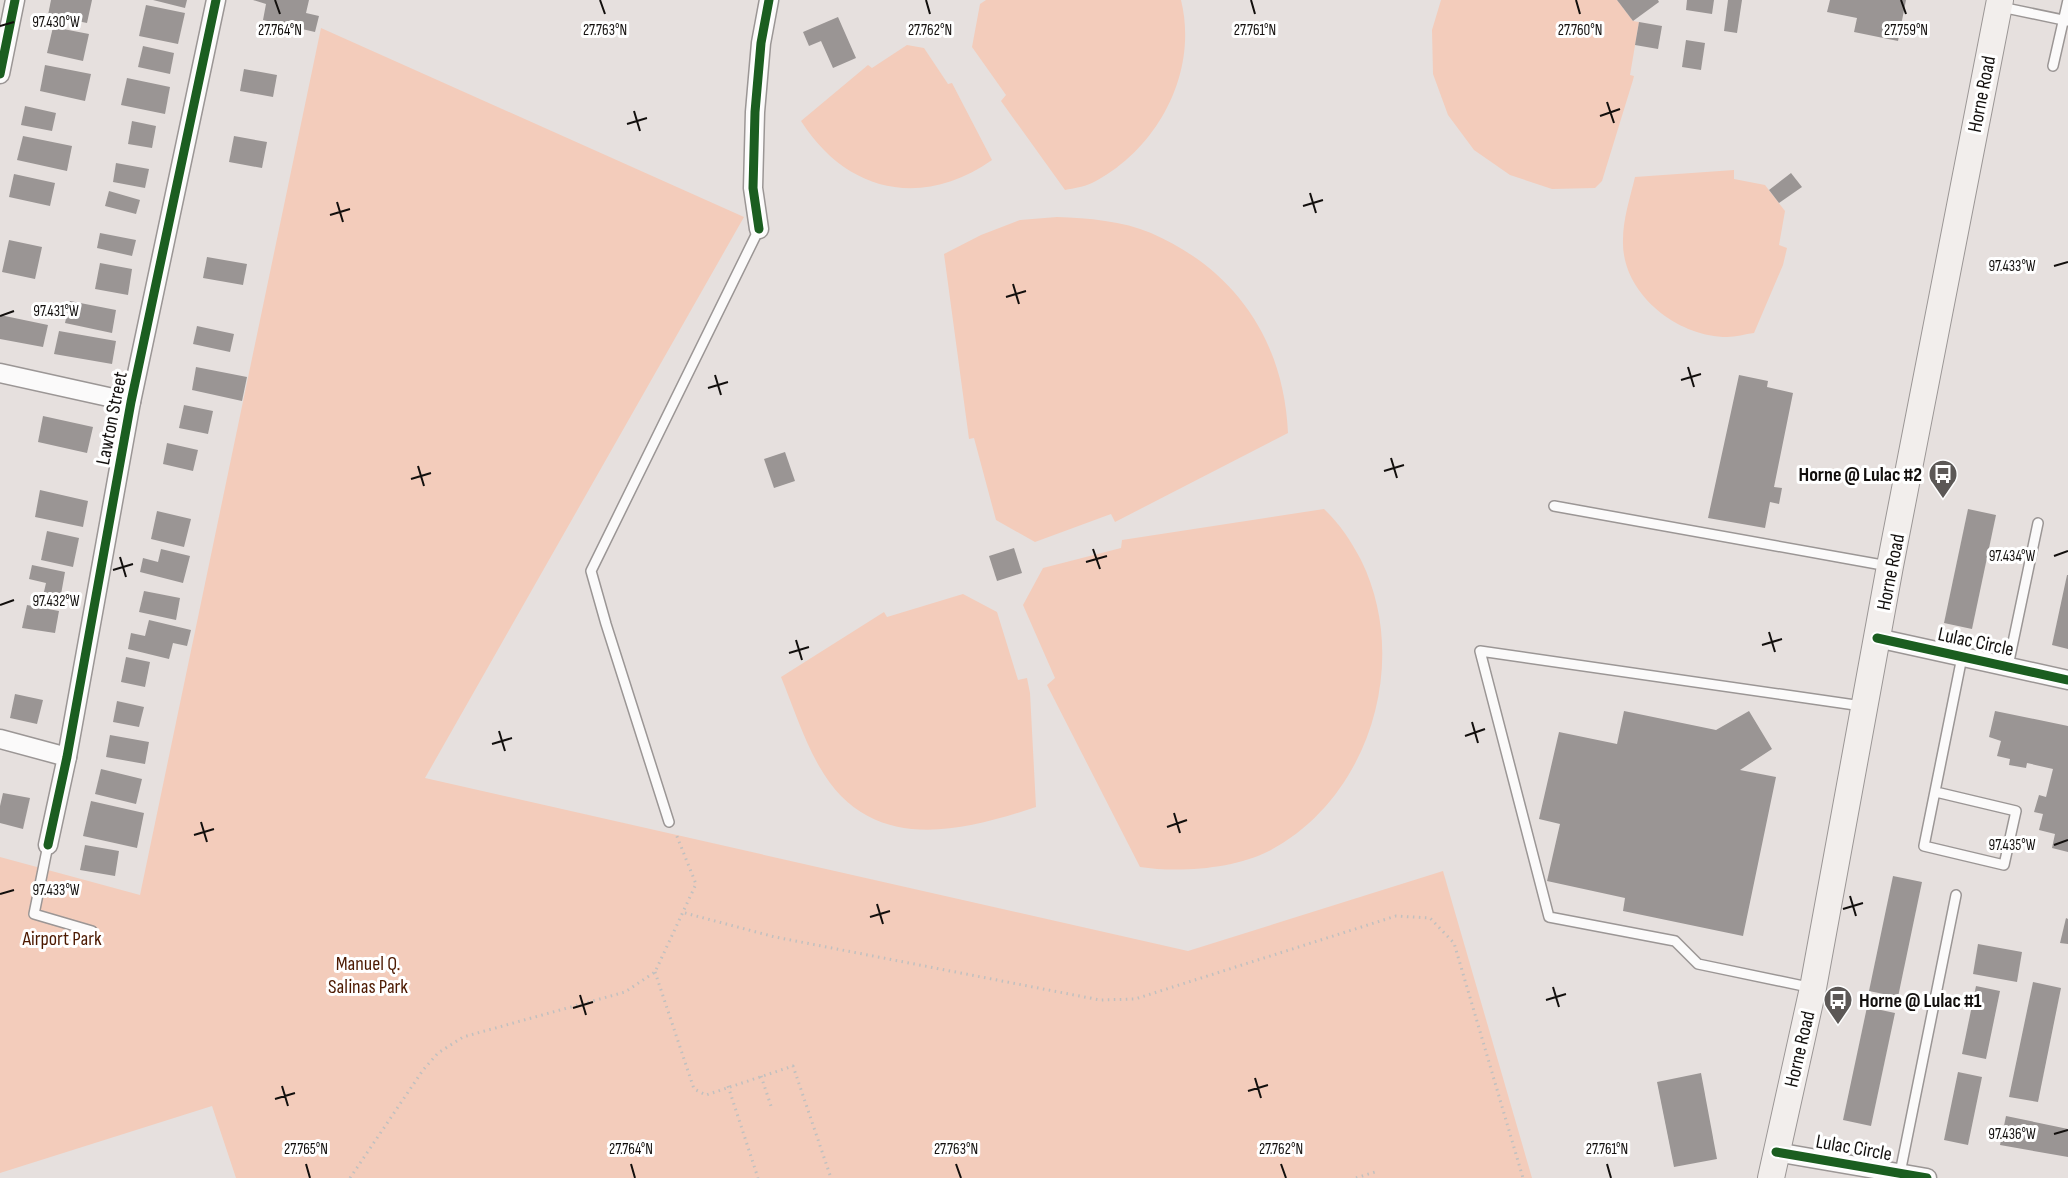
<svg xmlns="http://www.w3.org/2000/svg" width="2068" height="1178" font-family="'Sofia Sans Condensed',sans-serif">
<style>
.green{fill:#f3ccbb}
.building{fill:#9a9594}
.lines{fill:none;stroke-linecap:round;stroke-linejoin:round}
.lane-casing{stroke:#9b9695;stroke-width:12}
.street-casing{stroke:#9b9695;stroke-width:21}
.secondary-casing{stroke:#9b9695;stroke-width:28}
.path{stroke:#c1c0bf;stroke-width:3;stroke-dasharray:1.5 4.5;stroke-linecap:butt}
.lane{stroke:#fbfafa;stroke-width:9}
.street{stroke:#fbfafa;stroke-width:18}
.secondary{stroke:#f2eeec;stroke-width:26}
.cycleway-casing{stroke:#fff;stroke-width:13}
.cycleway{stroke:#1b5e20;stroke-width:9}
.ticks{fill:none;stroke:#120f0d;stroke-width:2}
.labels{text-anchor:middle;stroke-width:6;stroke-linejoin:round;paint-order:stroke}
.street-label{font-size:20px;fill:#120f0d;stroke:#fff}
.poi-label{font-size:20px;font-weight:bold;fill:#120f0d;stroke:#fff;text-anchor:end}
.park-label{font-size:20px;fill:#4c1900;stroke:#fff}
.ticks-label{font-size:15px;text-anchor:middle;fill:#120f0d;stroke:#fff;stroke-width:6;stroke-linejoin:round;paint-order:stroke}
</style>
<rect width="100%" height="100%" fill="#e6e0de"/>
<!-- green -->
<g class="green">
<path d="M986,0H1181C1199,73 1157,150 1092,183C1084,187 1074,188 1065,190L1001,101L1006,95L972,47L980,4Z"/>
<path d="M1441,0H1617L1633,21L1639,22L1630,75L1634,76L1633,80L1602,181L1595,188L1552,189L1510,175L1474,150L1448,115L1433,74L1432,30Z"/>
<path d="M321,28L744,217L425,778L1188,951L1443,871L1532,1178H236L212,1106L0,1173V857L140,895Z"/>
<path d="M907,45L924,48L948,84L952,83L992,160C922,209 847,193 801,121L868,65L872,68Z"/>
<path d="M1734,170V179L1765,185L1785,211L1779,245L1787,248L1783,265L1754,333C1745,334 1736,337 1727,337C1677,337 1621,293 1623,240C1623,219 1630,198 1635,177Z"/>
<path d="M1057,217C1088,218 1123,221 1151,233C1236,270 1284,341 1288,433L1115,522L1111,514L1035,542L996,520L974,438L969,439L944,254L981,235L1020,220Z"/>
<path d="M1324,509C1340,524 1351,541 1361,560C1411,661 1370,798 1269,851C1234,869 1178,873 1140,867L1047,685L1055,678L1023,605L1043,568L1121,548L1122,540Z"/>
<path d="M963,594L997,612L1018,680L1027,678L1030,693L1036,807C956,834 868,853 819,766C803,738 793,706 781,677L884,612L887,617Z"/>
</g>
<!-- building -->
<g class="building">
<path d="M51,0H92L87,23L48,15Z"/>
<path d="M153,0H187L185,8Z"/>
<path d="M253,0H309L306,13L319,16L315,32L263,20L266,4Z"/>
<path d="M1617,0H1658L1659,2L1633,21Z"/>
<path d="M1687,0H1714L1712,14L1686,10Z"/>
<path d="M1728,0H1742L1737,33L1724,31Z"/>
<path d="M1830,0H1906L1898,41L1854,32L1857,18L1827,12Z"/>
<path d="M146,5L185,13L178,44L139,36Z"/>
<path d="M838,17L856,58L833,68L821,41L809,46L803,32Z"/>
<path d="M1639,22L1662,26L1658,49L1635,45Z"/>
<path d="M53,27L89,34L83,61L47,53Z"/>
<path d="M1686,40L1705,43L1701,70L1682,67Z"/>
<path d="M143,46L174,53L170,74L138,67Z"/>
<path d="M45,65L91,74L85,101L40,91Z"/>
<path d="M244,69L277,75L273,97L240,91Z"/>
<path d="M127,78L170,87L165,114L121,105Z"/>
<path d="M25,106L56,113L52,131L21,125Z"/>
<path d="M132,121L156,126L152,148L128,144Z"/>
<path d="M23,136L72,146L67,171L17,160Z"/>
<path d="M234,136L267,142L262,168L229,162Z"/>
<path d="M116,163L149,169L145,188L113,182Z"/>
<path d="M1791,173L1802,187L1779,203L1769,190Z"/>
<path d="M14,174L55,183L50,206L9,197Z"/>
<path d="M109,191L140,200L136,214L105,206Z"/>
<path d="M100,233L136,240L132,256L97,248Z"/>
<path d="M9,240L42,247L35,279L2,272Z"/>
<path d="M207,257L247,264L243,285L203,278Z"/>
<path d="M100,263L132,269L128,295L95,289Z"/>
<path d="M70,301L116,310L112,333L65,323Z"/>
<path d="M0,315L48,325L43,347L0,339Z"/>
<path d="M197,326L234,334L230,352L193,344Z"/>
<path d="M59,331L116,341L112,364L54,354Z"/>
<path d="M196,367L247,377L242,401L192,390Z"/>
<path d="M1739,375L1768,381L1767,387L1793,393L1774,487L1782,488L1779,504L1770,502L1765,528L1708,518Z"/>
<path d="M184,405L213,411L208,434L179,428Z"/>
<path d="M43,416L93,427L87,453L38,442Z"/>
<path d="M167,443L198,450L193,471L163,464Z"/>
<path d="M785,452L795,481L774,488L764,459Z"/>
<path d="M40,490L88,501L83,527L35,517Z"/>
<path d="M1968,509L1996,515L1972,629L1944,623Z"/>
<path d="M157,511L191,519L184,547L151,539Z"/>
<path d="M47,531L79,538L73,567L41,560Z"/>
<path d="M1014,548L1022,573L997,581L989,556Z"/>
<path d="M161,549L190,556L183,583L140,572L143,558L158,562Z"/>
<path d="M32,565L65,572L60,600L43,596L46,583L29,579Z"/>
<path d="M2067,575H2068V649L2052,645Z"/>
<path d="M144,591L180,598L176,620L139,612Z"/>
<path d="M27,605L59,611L55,633L22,628Z"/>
<path d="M149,620L191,630L187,646L173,643L169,659L128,649L131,633L145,636Z"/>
<path d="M126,657L150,662L145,687L121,682Z"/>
<path d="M15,694L43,700L37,724L10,718Z"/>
<path d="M117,701L144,707L139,727L113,722Z"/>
<path d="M1624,711L1716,730L1749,711L1772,749L1740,770L1776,777L1743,936L1623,911L1625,898L1547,881L1560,824L1539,819L1559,732L1617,744Z"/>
<path d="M1995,711L2068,726V852L2052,848L2055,834L2039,830L2043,814L2034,812L2039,795L2046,797L2053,769L2027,763L2026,768L2009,765L2010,759L1997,756L2001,741L1989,737Z"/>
<path d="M110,735L149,742L145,764L106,757Z"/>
<path d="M101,769L142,779L136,804L95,794Z"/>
<path d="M3,793L30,798L23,829L0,823V806Z"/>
<path d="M91,801L144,813L137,848L83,836Z"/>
<path d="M85,845L119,851L115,876L80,870Z"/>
<path d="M1893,876L1922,882L1898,997L1869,991Z"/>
<path d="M2066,918L2068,919V944L2060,943Z"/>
<path d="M1978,944L2022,952L2017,982L1973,974Z"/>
<path d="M2033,982L2061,988L2038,1102L2009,1097Z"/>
<path d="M1976,986L2000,991L1986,1059L1962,1054Z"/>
<path d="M1867,1007L1895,1013L1871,1126L1843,1120Z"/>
<path d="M1958,1072L1982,1077L1968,1145L1944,1140Z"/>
<path d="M1701,1073L1717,1159L1674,1167L1657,1082Z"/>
<path d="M2006,1116L2068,1129V1157L2000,1145Z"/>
</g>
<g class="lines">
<!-- lane casing -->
<g class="lane-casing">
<g id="lane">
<path d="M2001,7L2068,21"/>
<path d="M2053,66L2068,0"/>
<path d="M1554,506L1888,566"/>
<path d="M2008,666L2038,523"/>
<path d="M1936,792L2016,811L2004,865L1924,846L1962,657"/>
<path d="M669,822L606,624L591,571L759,229"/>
<path d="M48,845L34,914L92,931"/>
<path d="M1813,988L1698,964L1675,941L1549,917L1480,651L1862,706"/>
<path d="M1900,1173L1956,895"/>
</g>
</g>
<!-- street casing -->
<g class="street-casing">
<g id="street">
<path d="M0,74L15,0"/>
<path d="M759,229L753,188L755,112L761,43L769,0"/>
<path d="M0,373L131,402"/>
<path d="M1877,638L2068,680"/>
<path d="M0,739L67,757"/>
<path d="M48,845L67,757L131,402L216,0"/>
<path d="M1776,1152L1927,1178"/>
</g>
</g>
<!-- secondary casing -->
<g class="secondary-casing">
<path id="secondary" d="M1771,1178L1813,988L1890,566L2000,0"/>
</g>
<!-- path -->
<g class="path">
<path d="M685,913L775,937L1100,1000L1135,999L1396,916L1430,918L1454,943L1523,1178"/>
<path d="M655,972L694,1089L706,1095L793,1066L831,1178"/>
<path d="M761,1076L772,1109"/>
<path d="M728,1086L758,1178"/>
<path d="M350,1178L423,1070L438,1053L463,1037L625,992L655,972L696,884L676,834"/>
<path d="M1356,1178L1375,1172"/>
</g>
<!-- lane -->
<use href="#lane" class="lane"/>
<!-- street -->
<use href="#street" class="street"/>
<!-- secondary -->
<use href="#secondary" class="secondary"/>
<!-- cycleway casing -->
<g class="cycleway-casing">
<g id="cycleway">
<path d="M0,74L15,0"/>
<path d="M759,229L753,188L755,112L761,43L769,0"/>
<path d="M1877,638L2068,680"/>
<path d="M48,845L67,757L131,402L216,0"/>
<path d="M1776,1152L1927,1178"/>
</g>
</g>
<!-- cycleway -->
<use href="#cycleway" class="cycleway"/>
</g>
<!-- ticks -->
<path class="ticks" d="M275,0L280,14M600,0L605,14M926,0L930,14M1251,0L1255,14M1576,0L1580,14M1901,0L1906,14M0,26L14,22M1607,102L1614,123M634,111L640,131M1600,116L1620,109M627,124L647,118M1310,193L1316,213M337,202L343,222M1303,206L1323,200M330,215L350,209M2054,266L2068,262M1013,284L1019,304M1006,297L1026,291M0,316L14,311M1688,367L1694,387M715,375L721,395M1681,380L1701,374M708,388L728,382M1391,458L1397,478M418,466L424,486M1384,471L1404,465M411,479L431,473M1093,549L1100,569M2054,556L2068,551M120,557L126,577M1086,562L1107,556M113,570L133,564M0,605L14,600M1769,632L1775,652M796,640L802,660M1762,645L1782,639M789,653L809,647M1472,722L1478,743M499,731L505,751M1465,736L1485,729M492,744L512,738M1174,813L1180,833M201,822L207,842M1167,827L1187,820M194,835L214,829M2054,845L2068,840M0,894L14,890M1850,896L1856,916M877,904L883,924M1843,909L1863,903M870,917L890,911M1553,987L1559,1007M580,995L586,1015M1546,1000L1566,994M573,1008L593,1002M1255,1078L1261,1098M282,1086L288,1106M1248,1091L1268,1085M275,1099L295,1093M2054,1134L2068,1130M306,1164L310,1178M631,1164L635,1178M956,1164L961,1178M1281,1164L1286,1178M1607,1164L1611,1178"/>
<!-- icons -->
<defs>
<g id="bus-pin" transform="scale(1.5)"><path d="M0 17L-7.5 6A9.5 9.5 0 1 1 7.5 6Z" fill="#5c5856" stroke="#fff"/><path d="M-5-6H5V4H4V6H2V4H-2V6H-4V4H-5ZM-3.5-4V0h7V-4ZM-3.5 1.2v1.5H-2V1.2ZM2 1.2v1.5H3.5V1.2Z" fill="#fff"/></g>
</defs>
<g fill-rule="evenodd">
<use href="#bus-pin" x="1943" y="474"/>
<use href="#bus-pin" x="1838" y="1000"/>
</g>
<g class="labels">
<!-- street labels -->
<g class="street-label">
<text transform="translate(1981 94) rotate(-79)" y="7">Horne Road</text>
<text transform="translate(111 418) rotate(-79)" y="7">Lawton Street</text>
<text transform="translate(1890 572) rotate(-79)" y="7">Horne Road</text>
<text transform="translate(1976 641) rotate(12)" y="7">Lulac Circle</text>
<text transform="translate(1799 1049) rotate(-77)" y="7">Horne Road</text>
<text transform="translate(1854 1147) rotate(10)" y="7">Lulac Circle</text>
</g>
<!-- poi labels -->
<g class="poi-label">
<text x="1922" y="481">Horne @ Lulac #2</text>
<text x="1859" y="1007" text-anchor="start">Horne @ Lulac #1</text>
</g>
<!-- park labels -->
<g class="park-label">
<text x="62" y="945">Airport Park</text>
<text x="368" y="970">Manuel Q.<tspan x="368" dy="23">Salinas Park</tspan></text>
</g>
</g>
<g class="ticks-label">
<text x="56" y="27">97.430°W</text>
<text x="280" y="35">27.764°N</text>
<text x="605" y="35">27.763°N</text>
<text x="930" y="35">27.762°N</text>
<text x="1255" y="35">27.761°N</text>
<text x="1580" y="35">27.760°N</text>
<text x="1906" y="35">27.759°N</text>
<text x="2012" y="271">97.433°W</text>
<text x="56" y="316">97.431°W</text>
<text x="2012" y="561">97.434°W</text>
<text x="56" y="606">97.432°W</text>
<text x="2012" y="850">97.435°W</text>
<text x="56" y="895">97.433°W</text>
<text x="2012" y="1139">97.436°W</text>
<text x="306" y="1154">27.765°N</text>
<text x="631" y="1154">27.764°N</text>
<text x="956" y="1154">27.763°N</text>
<text x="1281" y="1154">27.762°N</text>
<text x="1607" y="1154">27.761°N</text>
</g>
</svg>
